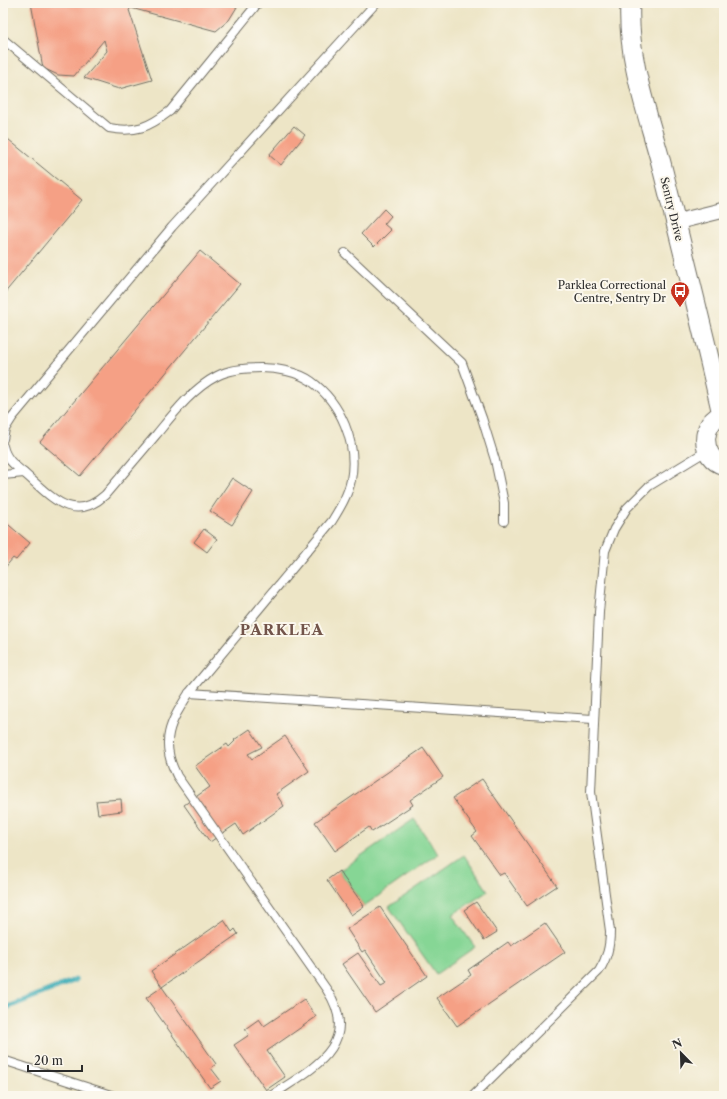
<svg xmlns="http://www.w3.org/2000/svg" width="727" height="1099" font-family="'Libre Caslon Text',serif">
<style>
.green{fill:#86d695;stroke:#588060}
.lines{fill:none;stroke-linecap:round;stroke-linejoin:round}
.stream{stroke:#3cadb7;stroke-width:5.5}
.building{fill:#f5a085}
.service-casing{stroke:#6f6c61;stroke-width:10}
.minor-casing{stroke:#6f6c61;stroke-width:17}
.tertiary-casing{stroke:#6f6c61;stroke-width:21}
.service{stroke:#fff;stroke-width:8}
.minor{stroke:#fff;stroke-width:15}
.tertiary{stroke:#fff;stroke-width:19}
.labels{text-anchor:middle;stroke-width:4;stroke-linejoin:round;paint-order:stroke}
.street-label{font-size:11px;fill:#2b2b2b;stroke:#fbf7ec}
.poi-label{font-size:11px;fill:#2b2b2b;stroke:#fbf7ec;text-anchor:end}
.district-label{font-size:15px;font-weight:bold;letter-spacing:1px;fill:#72544a;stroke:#fbf7ec}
</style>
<rect width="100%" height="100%" fill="#fbf7ec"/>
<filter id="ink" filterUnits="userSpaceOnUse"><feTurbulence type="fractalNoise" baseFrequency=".025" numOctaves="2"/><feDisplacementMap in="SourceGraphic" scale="8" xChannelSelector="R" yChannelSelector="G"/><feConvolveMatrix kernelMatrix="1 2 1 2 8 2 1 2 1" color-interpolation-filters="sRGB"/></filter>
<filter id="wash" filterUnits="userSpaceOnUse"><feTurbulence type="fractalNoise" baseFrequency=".012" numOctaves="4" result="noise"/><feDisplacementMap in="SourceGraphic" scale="16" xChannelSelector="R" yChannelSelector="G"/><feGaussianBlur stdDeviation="0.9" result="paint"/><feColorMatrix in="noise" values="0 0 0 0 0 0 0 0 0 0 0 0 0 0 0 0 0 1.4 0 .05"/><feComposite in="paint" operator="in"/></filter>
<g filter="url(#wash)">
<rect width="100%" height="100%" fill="#ede5c6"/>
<!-- green -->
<g class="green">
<path d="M414,819L438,854L364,906L339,871Z"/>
<path d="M464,855L488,891L452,915L475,947L436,974L389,907Z"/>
</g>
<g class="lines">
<!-- stream -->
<path class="stream" d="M3,1009L75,980"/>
</g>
<g id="blocks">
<!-- building -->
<g class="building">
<path d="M31,3H235L237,7L229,20L216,31L131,8L129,10L152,80L119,89L84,78L107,51L104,40L74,76L58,75L43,68Z"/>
<path d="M294,126L305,135L281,165L269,155Z"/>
<path d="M3,135L82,200L3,295Z"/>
<path d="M384,209L391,216L384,224L391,230L374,247L361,234Z"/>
<path d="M200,251L240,284L80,476L40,442Z"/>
<path d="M232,478L253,492L232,525L210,511Z"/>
<path d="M3,520L30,543L16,560L13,558L3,570Z"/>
<path d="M204,529L217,539L207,552L194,542Z"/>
<path d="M250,729L262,747L248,754L252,759L285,736L309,771L276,794L284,806L243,835L236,824L210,842L184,805L210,787L195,766L227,744L229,747L235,741L234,740Z"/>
<path d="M423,748L443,777L410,800L413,805L372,832L369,827L335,851L315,822Z"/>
<path d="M482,779L557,886L527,906L504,873L500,875L472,836L477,832L453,798Z"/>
<path d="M121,799L122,811L98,814L96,801Z"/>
<path d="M339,871L364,906L351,915L327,880Z"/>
<path d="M476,902L497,932L484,940L464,910Z"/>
<path d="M380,907L427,976L375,1012L342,964L358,953L381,986L387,983L365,950L362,952L347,929Z"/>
<path d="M224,920L232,932L235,929L238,934L162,987L151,971Z"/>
<path d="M545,923L565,952L457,1026L437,998L471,975L468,970L508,942L511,946Z"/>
<path d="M162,987L216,1064L211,1068L221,1081L210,1088L146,998Z"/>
<path d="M304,999L316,1017L267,1051L285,1077L266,1090L234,1045L249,1035L245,1029L259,1019L264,1026Z"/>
</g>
</g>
</g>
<g filter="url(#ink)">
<use href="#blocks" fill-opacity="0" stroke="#6f6c61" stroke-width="1"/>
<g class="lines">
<!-- service casing -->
<g class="service-casing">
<g id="service">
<path d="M3,39L109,128C136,133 149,127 170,111L258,3"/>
<path d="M345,253L462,363L482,418L495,460L504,503V521"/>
<path d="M3,439L5,429L12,418L172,227L376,3"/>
<path d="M3,446C6,459 14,465 24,473"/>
<path d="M3,475L24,473C50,495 72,525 105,495C122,475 139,455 156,435C174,413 192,389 217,376C230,369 247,368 261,368C277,368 298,372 311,381C341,403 358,443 351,480C348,495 340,508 332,521L189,693C170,723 159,741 177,776L327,990C363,1045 311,1069 271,1096"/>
<path d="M189,693L593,719"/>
<path d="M3,1060L114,1096"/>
<path d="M473,1096L599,971C607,958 610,947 610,931L591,792L599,612L605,551L614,529L627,508L649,486L708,450"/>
</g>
</g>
<!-- minor casing -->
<g class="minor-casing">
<path id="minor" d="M676,222L724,210"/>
</g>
<!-- tertiary casing -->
<g class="tertiary-casing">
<g id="tertiary">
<path d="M630,3C627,58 647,111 661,163C682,247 703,330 722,414"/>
<path d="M724,414C700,421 699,458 724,465"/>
</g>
</g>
<!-- service -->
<use href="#service" class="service"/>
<!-- minor -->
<use href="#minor" class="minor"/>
<!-- tertiary -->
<use href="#tertiary" class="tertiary"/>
</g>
</g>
<!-- icons -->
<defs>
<g id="bus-pin" transform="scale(1)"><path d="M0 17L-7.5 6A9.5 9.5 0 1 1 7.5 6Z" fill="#c8321e" stroke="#fbf7ec"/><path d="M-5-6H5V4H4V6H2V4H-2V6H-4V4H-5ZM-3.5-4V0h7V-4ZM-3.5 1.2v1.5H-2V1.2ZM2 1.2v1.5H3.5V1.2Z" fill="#fff"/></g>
</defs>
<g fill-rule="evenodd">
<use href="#bus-pin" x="680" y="291"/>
</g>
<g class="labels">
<!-- street labels -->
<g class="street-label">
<text transform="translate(672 209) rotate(76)" y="4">Sentry Drive</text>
</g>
<!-- poi labels -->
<g class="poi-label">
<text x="666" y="289">Parklea Correctional<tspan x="666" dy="13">Centre, Sentry Dr</tspan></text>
</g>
<!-- district labels -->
<g class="district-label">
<text x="282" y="635">PARKLEA</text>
</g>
</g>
<!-- margin -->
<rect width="727" height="1099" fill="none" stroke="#fbf7ec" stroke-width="16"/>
<!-- north arrow -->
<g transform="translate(681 1053) rotate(337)" stroke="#fbf7ec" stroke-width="3" paint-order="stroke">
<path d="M0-3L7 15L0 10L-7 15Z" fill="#2b2b2b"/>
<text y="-6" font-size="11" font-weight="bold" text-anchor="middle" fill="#2b2b2b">N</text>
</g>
<!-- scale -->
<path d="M28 1065v6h54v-6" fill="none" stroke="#2b2b2b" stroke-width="2"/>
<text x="34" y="1065" font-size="12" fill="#2b2b2b" stroke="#fbf7ec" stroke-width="3" paint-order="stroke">20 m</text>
</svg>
